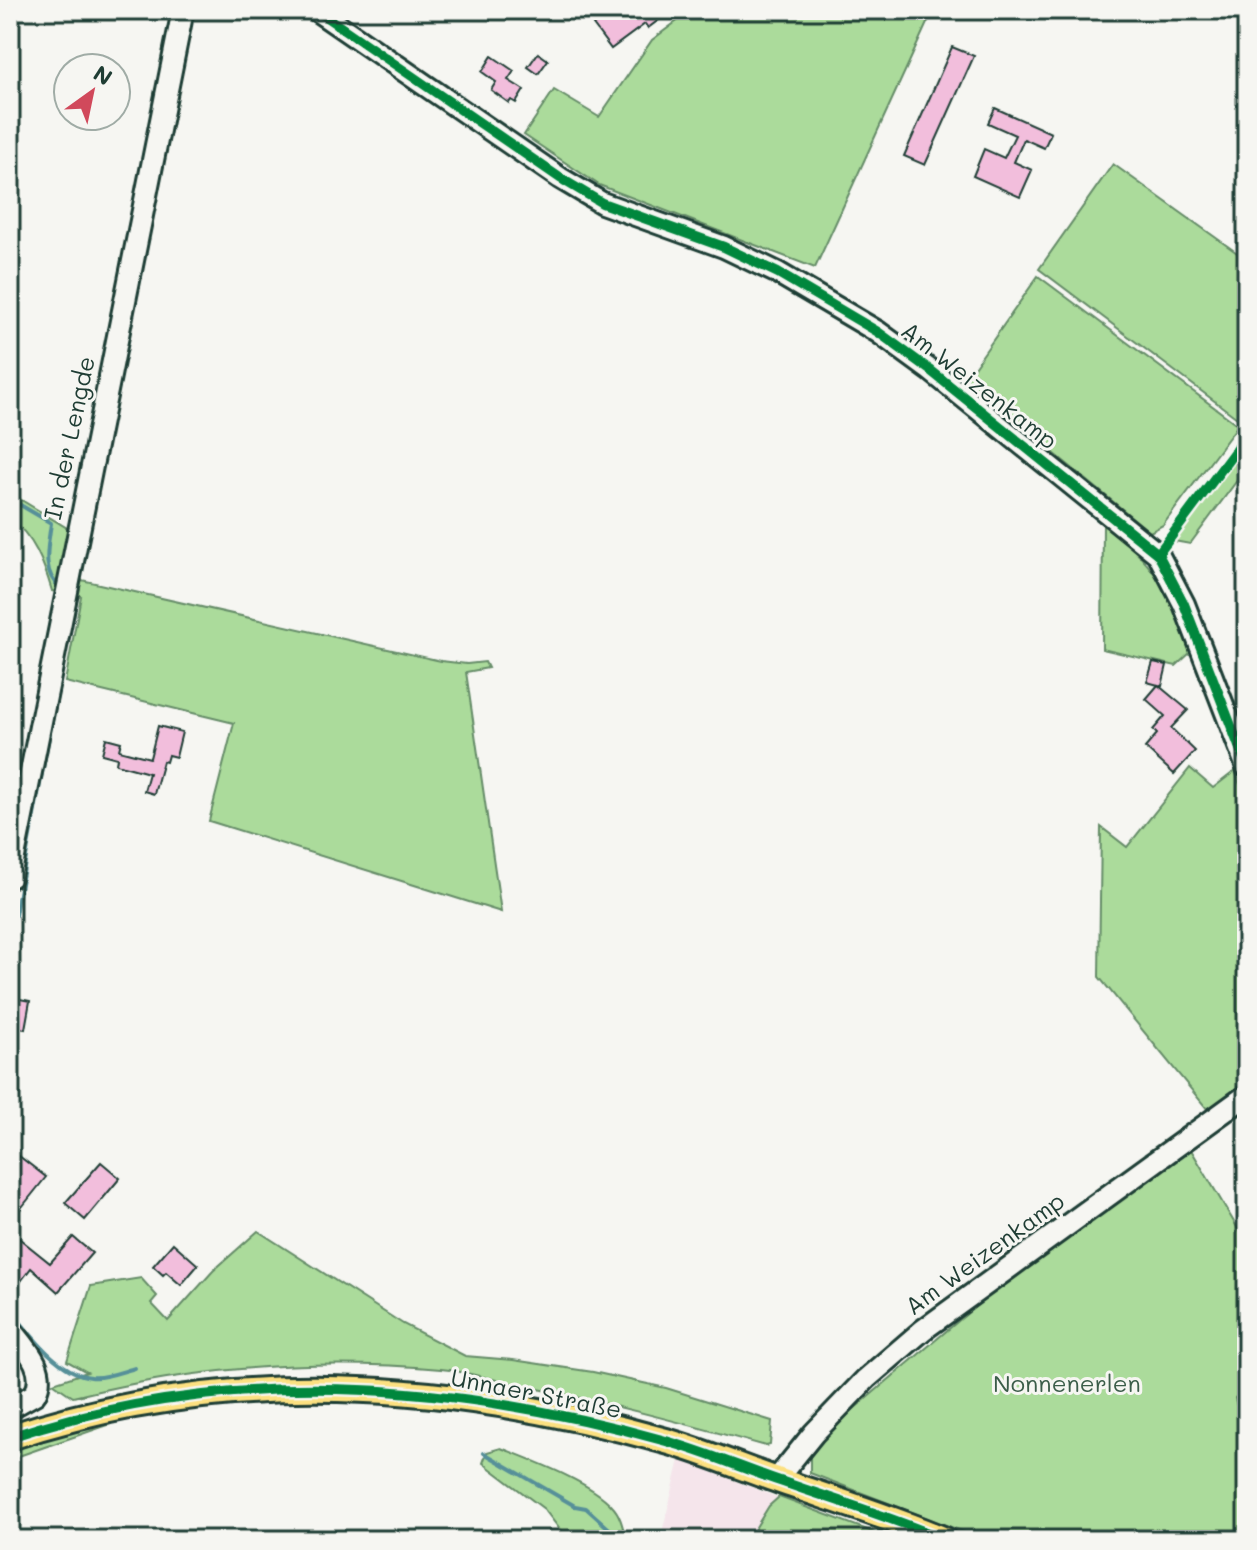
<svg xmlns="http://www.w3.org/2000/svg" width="1257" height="1550" font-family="Mali,sans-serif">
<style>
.built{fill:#f5e5eb}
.green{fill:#abdb9b;stroke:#658c68;stroke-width:2}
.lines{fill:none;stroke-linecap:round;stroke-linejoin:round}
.stream{stroke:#579099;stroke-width:4}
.building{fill:#f2bedc;stroke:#1f3d34;stroke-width:2}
.minor-casing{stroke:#1f3d34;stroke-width:26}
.major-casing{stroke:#1f3d34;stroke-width:30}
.minor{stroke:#f6f6f2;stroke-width:20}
.major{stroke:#fce080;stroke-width:24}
.cycleway-casing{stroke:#f6f6f2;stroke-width:15}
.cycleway{stroke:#00873e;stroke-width:10}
.labels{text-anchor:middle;stroke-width:6;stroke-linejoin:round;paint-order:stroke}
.street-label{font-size:24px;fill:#1f3d34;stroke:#f6f6f2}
.park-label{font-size:24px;fill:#3b5d49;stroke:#f6f6f2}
</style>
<rect width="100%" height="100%" fill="#f6f6f2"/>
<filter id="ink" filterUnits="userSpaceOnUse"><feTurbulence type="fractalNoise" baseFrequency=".0125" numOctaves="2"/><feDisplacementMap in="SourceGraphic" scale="16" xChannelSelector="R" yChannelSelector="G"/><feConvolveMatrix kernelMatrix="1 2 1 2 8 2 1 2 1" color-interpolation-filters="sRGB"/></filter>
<g filter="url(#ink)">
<!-- built -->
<path class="built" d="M680,1460L803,1507L892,1540H660Z"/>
<!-- green -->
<g class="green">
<path d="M692,10H933L815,268L599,185L524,135L554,90L599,117L652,40Z"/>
<path d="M1113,164L1247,260V414L1241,421L1039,269Z"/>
<path d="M1038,276L1238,425L1163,525L1150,532L965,380Z"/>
<path d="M1247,444V467L1190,544L1174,541Z"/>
<path d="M10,493L85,539L77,579L441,661L467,664L485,662L488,668L466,672L501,912L209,821L234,723L65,682L81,596L52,591C44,564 34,536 10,519Z"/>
<path d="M1103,524C1159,566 1166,589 1191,652L1176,666L1102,649Z"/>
<path d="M1190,768L1213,788L1235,771L1247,804V1089L1212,1115L1099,977L1101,827L1127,847Z"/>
<path d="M1190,1148L1247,1244V1386L1235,1398L1247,1444V1540H985L810,1473V1446L995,1290Z"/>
<path d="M258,1231L403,1324L465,1356L513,1360L593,1372L666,1388L772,1421L770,1445L766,1446C683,1423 602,1401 518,1385C492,1380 466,1371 441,1369C316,1358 194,1367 73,1397L53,1383L87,1372L67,1361L91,1286L141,1278L157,1296L151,1303L168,1321L213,1271Z"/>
<path d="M114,1414L111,1424L10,1459V1446Z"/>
<path d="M501,1448C531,1460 591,1482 612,1506C621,1515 623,1528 626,1540H568L544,1509L483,1463L487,1452Z"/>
<path d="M779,1497L894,1540H748L769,1506Z"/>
</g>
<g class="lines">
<!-- stream -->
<g class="stream">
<path d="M10,499L51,523C48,547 41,571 60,588"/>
<path d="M10,941L65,653"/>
<path d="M10,1309C29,1333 59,1374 91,1377C104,1379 123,1371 135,1368"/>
<path d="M484,1453L575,1506L586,1508L615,1534L616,1540"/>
</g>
</g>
<!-- building -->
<g class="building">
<path d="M613,10L622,20L635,10H672L648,28L645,24L611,49L593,25Z"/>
<path d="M952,47L974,56L925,165L904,156Z"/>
<path d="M538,53L548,60L538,74L528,67Z"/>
<path d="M492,56L514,71L508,80L524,90L516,103L511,100L509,103L491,90L496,82L482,72Z"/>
<path d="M995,108L1051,133L1044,148L1024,139L1014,162L1032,170L1020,197L973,176L984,149L1004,158L1015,135L988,123Z"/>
<path d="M1153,662L1167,665L1162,686L1147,682Z"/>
<path d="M1158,685L1188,710L1171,728L1195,751L1174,774L1145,748L1157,734L1153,730L1165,716L1146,699Z"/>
<path d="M158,726L182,732L176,757L168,755L166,762L163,761L154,794L144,791L149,773L116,764L117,758L102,754L106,738L121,742L119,750L150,758Z"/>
<path d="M15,998L30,1001L25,1029L10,1026Z"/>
<path d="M10,1149L46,1177L10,1222Z"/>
<path d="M101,1162L120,1178L85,1220L65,1203Z"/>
<path d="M10,1231L50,1263L73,1237L92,1253L58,1292L31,1268L21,1281L10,1272Z"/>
<path d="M173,1243L198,1265L181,1285L166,1272L163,1275L153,1266Z"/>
</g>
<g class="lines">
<!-- minor casing -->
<g class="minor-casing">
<g id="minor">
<path d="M316,10L560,178L602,203L724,247L778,273L878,332L930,370L1158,554L1184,604L1247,767"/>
<path d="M10,877L183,10"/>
<path d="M10,1328C25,1347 48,1369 35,1394L10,1408"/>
<path d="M776,1480L814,1433L866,1379L923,1330L1247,1095"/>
</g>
</g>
<!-- major casing -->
<g class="major-casing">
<path id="major" d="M10,1437C227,1365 448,1380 666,1441C705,1452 742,1468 780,1481C835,1500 891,1517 945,1540"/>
</g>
<!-- minor -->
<use href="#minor" class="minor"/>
<!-- major -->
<use href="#major" class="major"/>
<!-- cycleway casing -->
<g class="cycleway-casing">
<g id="cycleway">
<path d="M316,10L560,178L602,203L724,247L778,273L878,332L930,370L1158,554L1184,604L1247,767"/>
<path d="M1158,554L1247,435"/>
<path d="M10,1437C227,1365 448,1380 666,1441C705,1452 742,1468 780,1481C835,1500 891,1517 945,1540"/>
</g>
</g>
<!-- cycleway -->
<use href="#cycleway" class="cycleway"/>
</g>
</g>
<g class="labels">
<!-- street labels -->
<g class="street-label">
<text transform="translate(979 386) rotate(38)" y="8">Am Weizenkamp</text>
<text transform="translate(70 438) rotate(-78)" y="8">In der Lengde</text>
<text transform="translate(985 1254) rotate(-36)" y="8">Am Weizenkamp</text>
<text transform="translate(536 1394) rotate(11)" y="8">Unnaer Straße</text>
</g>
<!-- park labels -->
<g class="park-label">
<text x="1067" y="1392">Nonnenerlen</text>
</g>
</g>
<!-- margin -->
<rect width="1257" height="1550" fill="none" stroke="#f6f6f2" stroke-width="40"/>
<rect x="20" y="20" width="1217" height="1510" fill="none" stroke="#1f3d34" stroke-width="3" filter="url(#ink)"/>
<!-- north arrow -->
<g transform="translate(92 92) rotate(33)"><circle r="38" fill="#f6f6f2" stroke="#a0aca6" stroke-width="2"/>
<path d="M0-6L14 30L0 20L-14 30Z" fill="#d1495b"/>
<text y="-12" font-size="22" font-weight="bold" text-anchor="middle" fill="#1f3d34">N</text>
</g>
</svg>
